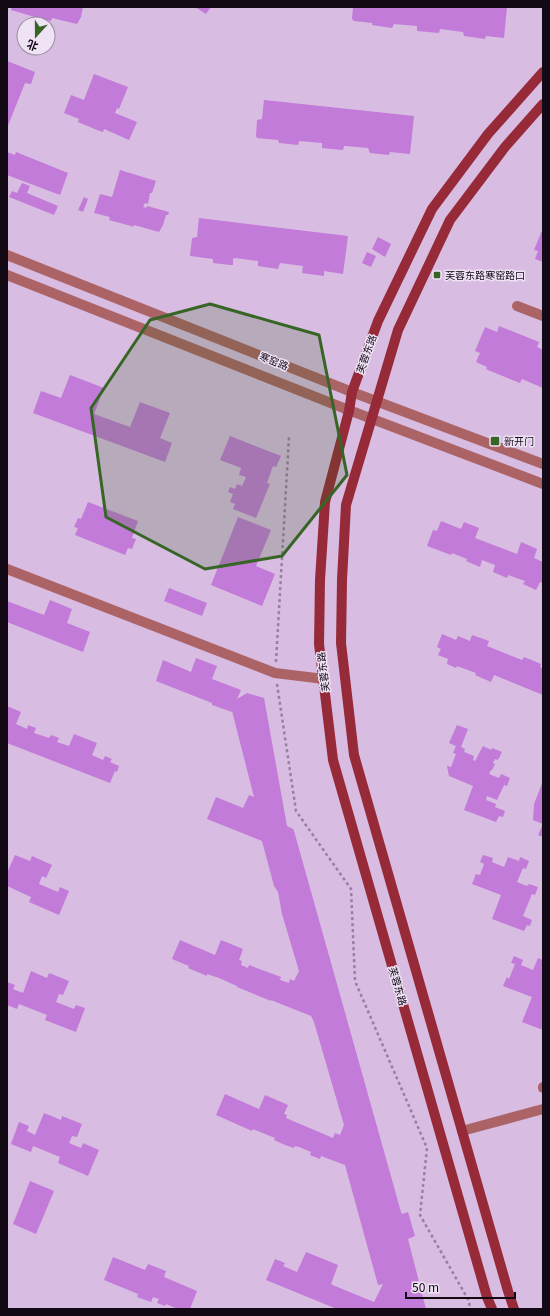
<svg xmlns="http://www.w3.org/2000/svg" width="550" height="1316" font-family="Georgia,'Noto Sans SC',serif">
<style>
.building{fill:#c27bd8}
.lines{fill:none;stroke-linecap:round;stroke-linejoin:round}
.path{stroke:#97819e;stroke-width:2.5;stroke-dasharray:3 3;stroke-linecap:butt}
.minor{stroke:#ac6366;stroke-width:10}
.tertiary{stroke:#ac6366;stroke-width:10}
.secondary{stroke:#972a38;stroke-width:10}
.marked{fill:#376525;fill-opacity:0.2;stroke:#376525;stroke-width:3;stroke-linejoin:round}
.poi-dot{fill:#376525;stroke:#f0e2f5;stroke-width:1.5}
.labels{text-anchor:middle;stroke-width:3;stroke-linejoin:round;paint-order:stroke}
.poi-label{font-size:10px;fill:#120915;stroke:#f0e2f5;text-anchor:start}
.street-label{font-size:10px;fill:#120915;stroke:#f0e2f5}
</style>
<rect width="100%" height="100%" fill="#d8bce1"/>
<!-- building -->
<g class="building">
<path d="M12,7H83L81,17L77,24L52,18L51,21L45,20L11,10Z"/>
<path d="M195,7H211L206,14Z"/>
<path d="M353,7H507L504,38L486,36L485,39L464,36L463,32L440,29L439,33L417,31V26L394,24L392,28L372,25V23L354,21L352,19Z"/>
<path d="M7,61L35,72L31,84L25,83L7,128Z"/>
<path d="M94,74L128,87L119,109L117,108L115,113L137,122L129,140L104,129L103,132L97,130L78,122L79,119L64,113L71,95L84,100Z"/>
<path d="M264,100L414,116L410,154L390,152L389,155L370,153L368,148L346,146H344L343,150L322,148V143L299,141L298,145L279,143L278,140L257,138L256,136L257,120L262,119Z"/>
<path d="M7,152L15,155L16,152L68,173L60,195L7,175Z"/>
<path d="M120,170L156,181L152,193H150L148,204L145,203L143,207L146,208L147,206L169,212L168,215H166L163,225L159,232L134,225L133,227L131,226L109,220L110,217L94,213L100,194L112,197Z"/>
<path d="M22,183L30,186L27,193L58,206L54,215L9,197L12,191L17,193Z"/>
<path d="M84,197L88,199L83,212L78,210Z"/>
<path d="M199,218L348,236L343,274L324,271V276L302,273L303,266L280,263L278,269L258,266V261L235,258L233,259V265H230L213,263V259L190,256L192,238L197,237Z"/>
<path d="M543,228V262L535,259L538,251L534,250Z"/>
<path d="M378,237L391,244L385,257L372,249Z"/>
<path d="M367,252L376,256L371,267L362,263Z"/>
<path d="M499,326L539,342L537,347L543,350V388L522,379L520,383L488,370L486,369L487,367L476,362L480,353L475,351L485,327L497,332Z"/>
<path d="M70,375L104,388L94,414L130,427L140,402L170,413L160,438L172,443L165,462L33,413L41,391L61,398Z"/>
<path d="M230,436L281,456L276,467L273,466L267,483L270,484L256,518L233,509L235,504L230,502L233,494L228,492L230,487L235,489L237,484L242,486L246,477L239,475L241,468L220,460Z"/>
<path d="M88,502L138,521L132,538L136,539L132,549L128,548L125,555L75,535L78,528L74,527L78,518L81,519Z"/>
<path d="M238,517L271,530L256,566L275,574L262,606L211,585Z"/>
<path d="M441,521L461,529L464,522L479,528L475,538L517,554L521,542L537,549L534,558L543,562V583L540,582L536,590L523,584L525,581L508,575L507,578L493,572L495,565L482,560L480,567L466,561L467,559L452,553L451,555L427,546L433,530L437,531Z"/>
<path d="M169,588L207,603L202,616L164,601Z"/>
<path d="M50,600L72,609L67,623L90,632L83,652L7,622V601L44,615Z"/>
<path d="M442,634L456,640L458,636L470,641L472,635L489,641L487,646L522,660L524,657L541,664L540,667L543,668V695L494,675L491,682L475,675L476,673L457,666L456,668L447,664L448,659L438,655L441,649L437,647Z"/>
<path d="M196,658L217,666L212,679L241,690L237,699L247,693L264,698L287,826L293,829L294,831L401,1212L402,1214L408,1212L415,1236L408,1239L426,1309H337L266,1280L275,1259L285,1263L283,1266L297,1272L306,1252L338,1265L331,1284L335,1286L374,1302L383,1284L378,1285L345,1165L321,1156L320,1159L310,1155L311,1152L299,1147L295,1146L294,1148L285,1145L274,1140L275,1138L253,1129L252,1131L216,1115L225,1094L259,1109L265,1095L288,1105L284,1114L287,1115L286,1118L333,1138L335,1133L340,1135L344,1125L314,1022L311,1016L271,1000V1001L237,987V986L219,978L207,974V976L188,968L189,966L172,959L180,940L215,955L221,940L243,949L239,960L242,961L241,965L248,968L249,965L281,977L280,980L289,983L290,979L294,981L299,971L282,914L278,892L274,886L262,841L207,819L216,797L243,808L249,795L254,797L232,711V712L218,707L212,705V703L156,681L163,660L191,672Z"/>
<path d="M7,706L21,712L16,724L27,729L28,725L36,728L34,733L49,738L51,735L59,738L57,742L69,746L74,734L97,743L92,755L103,760L105,756L112,759L110,762L119,766L117,772L115,771L110,783L7,743Z"/>
<path d="M457,725L468,729L461,747L465,749L464,752L474,756L473,760L475,761L483,746L491,750L492,748L502,752L498,760L495,759L493,763L495,764L492,770H491L489,774L499,778L501,774L510,778L507,786L504,785L497,800L487,796L486,800L496,804L495,807L505,811L503,817L499,816L496,822L464,810L473,786L449,776L447,766L451,767L456,754L453,753L456,746L449,743Z"/>
<path d="M543,781V837L538,835L543,824L533,820L534,804Z"/>
<path d="M15,855L30,861L32,856L52,865L46,878L42,876L39,884L58,892L60,887L69,891L59,915L29,902L31,897L7,886V873Z"/>
<path d="M483,855L493,858L492,862L504,867L508,857L519,861L520,857L529,861L526,869L523,868L517,882L527,886L529,884L538,887L535,895L532,894L523,916L532,920L530,926L527,925L524,931L492,919L501,895L472,884L476,874L480,875L484,864L480,862Z"/>
<path d="M514,956L523,960L521,965L533,970L538,958L543,960V1030L522,1022L532,997L503,986L507,977L509,979L515,964L511,963Z"/>
<path d="M31,971L47,978L49,973L69,981L63,995L59,994L56,1002L74,1009L76,1005L85,1008L76,1032L45,1020L47,1015L19,1004L17,1009L7,1005V982L15,985L13,989L23,993Z"/>
<path d="M44,1113L61,1120L62,1116L82,1124L77,1137L72,1136L69,1143L81,1148L83,1143L99,1150L88,1176L58,1163L60,1157L33,1146L31,1152L11,1144L19,1122L29,1126L27,1131L35,1135Z"/>
<path d="M30,1181L54,1191L36,1234L13,1224Z"/>
<path d="M113,1257L145,1270L148,1264L166,1271L164,1277L197,1291L190,1309H178L166,1304L165,1306L157,1303L159,1299L153,1297L151,1302L137,1297L138,1294L104,1280Z"/>
</g>
<g class="lines">
<!-- path -->
<g class="path">
<path d="M276,662L289,437"/>
<path d="M277,684L296,811L351,889L355,981L427,1148L420,1215L469,1301L470,1309"/>
</g>
<!-- minor -->
<g class="minor">
<path d="M517,306L543,316"/>
<path d="M7,569L275,673L324,679"/>
<path d="M543,1087V1088"/>
<path d="M462,1131L543,1109"/>
</g>
<!-- tertiary -->
<g class="tertiary">
<path d="M7,255L352,392L543,464"/>
<path d="M7,275L346,409L543,484"/>
</g>
<!-- secondary -->
<g class="secondary">
<path d="M492,1309L487,1297L333,760L319,644L320,580L325,502L349,411L352,392L378,321L432,209L488,134L543,72"/>
<path d="M514,1309L508,1291L354,755L341,643L342,580L346,505L398,330L450,220L505,147L543,104"/>
</g>
</g>
<!-- marked area -->
<path class="marked" d="M210,304L319,335L347,475L282,556L205,569L106,517L91,408L150,320Z"/>
<!-- markers -->
<g class="poi-dot">
<rect x="433" y="271" width="8" height="8" rx="2"/>
<rect x="490" y="436" width="10" height="10" rx="2"/>
</g>
<g class="labels">
<!-- poi labels -->
<g class="poi-label">
<text x="445" y="279">芙蓉东路寒窑路口</text>
<text x="504" y="445">新开门</text>
</g>
<!-- street labels -->
<g class="street-label">
<text transform="translate(366 354) rotate(-70)" y="4">芙蓉东路</text>
<text transform="translate(274 361) rotate(22)" y="4">寒窑路</text>
<text transform="translate(323 672) rotate(-97)" y="4">芙蓉东路</text>
<text transform="translate(398 986) rotate(74)" y="4">芙蓉东路</text>
</g>
</g>
<!-- border -->
<rect width="550" height="1316" fill="none" stroke="#120915" stroke-width="16"/>
<!-- north arrow -->
<g transform="translate(36 36) rotate(201)"><circle r="19" fill="#f0e2f5" stroke="#978b9b"/>
<path d="M0-3L7 15L0 10L-7 15Z" fill="#376525"/>
<text y="-6" font-size="11" font-weight="bold" text-anchor="middle" fill="#120915">北</text>
</g>
<!-- scale -->
<path d="M406 1292v6h109v-6" fill="none" stroke="#120915" stroke-width="2"/>
<text x="412" y="1292" font-size="12" fill="#120915" stroke="#f0e2f5" stroke-width="3" paint-order="stroke">50 m</text>
</svg>
